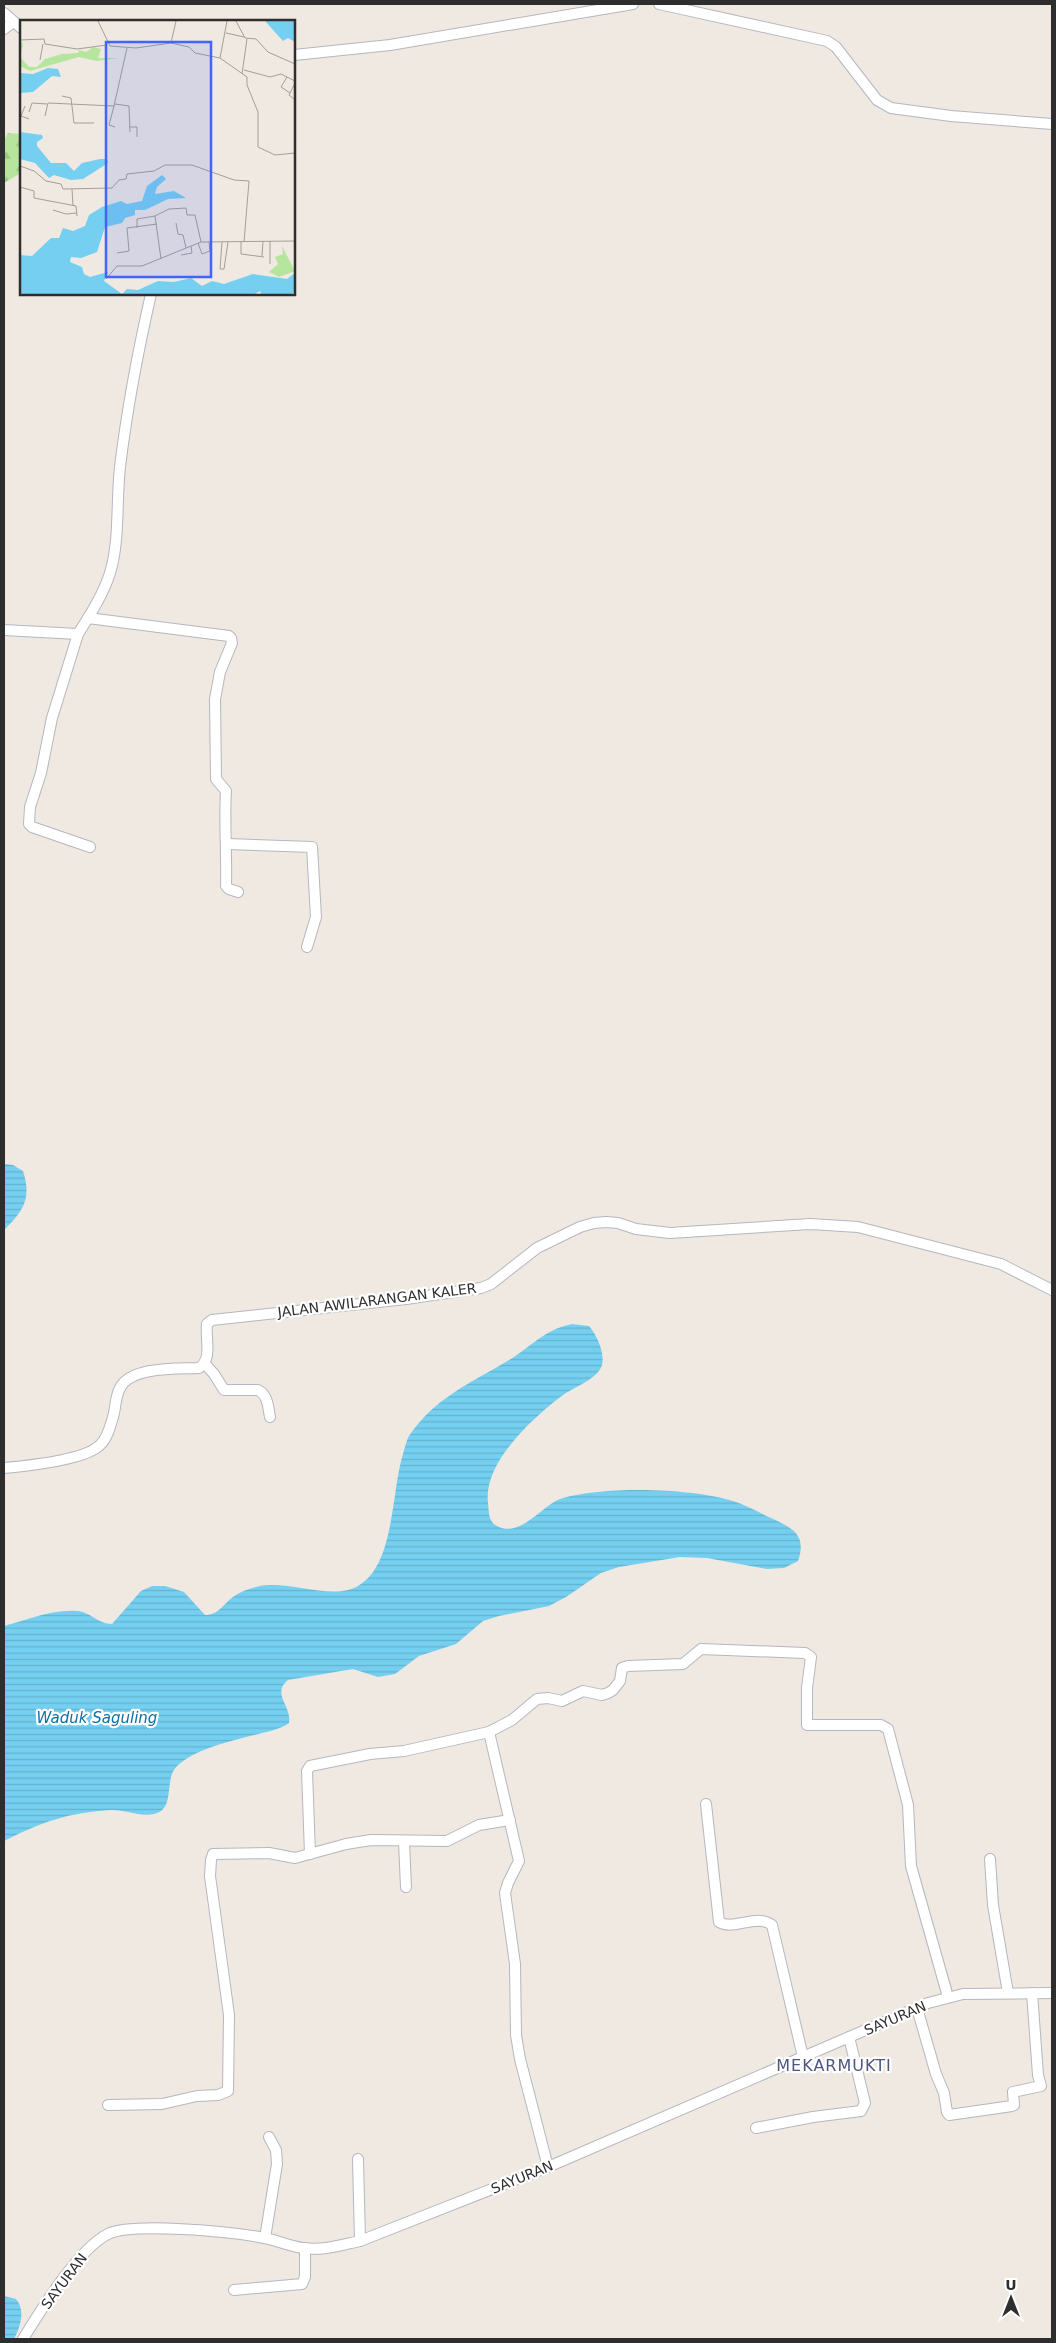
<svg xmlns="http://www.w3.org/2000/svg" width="1056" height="2343" font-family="'DejaVu Sans',sans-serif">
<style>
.forest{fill:url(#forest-firs)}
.water{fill:url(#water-rules)}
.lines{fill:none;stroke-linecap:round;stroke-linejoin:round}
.minor-casing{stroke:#b4b7c1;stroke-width:12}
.minor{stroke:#fff;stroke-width:10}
.labels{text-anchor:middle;stroke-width:4.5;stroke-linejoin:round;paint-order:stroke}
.street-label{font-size:14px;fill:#2e2e2e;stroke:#fff}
.water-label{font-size:15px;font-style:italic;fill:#0d6fa3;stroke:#fff}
.quarter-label{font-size:16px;letter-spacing:1px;fill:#4d5680;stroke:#fff}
.inset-road{fill:none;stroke:#a29e99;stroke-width:1}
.view{fill:#4264fb;fill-opacity:0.15;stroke:#4264fb;stroke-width:2.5}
.inset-edge{fill:none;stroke:#2e2e2e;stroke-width:2.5}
</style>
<defs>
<pattern id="forest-firs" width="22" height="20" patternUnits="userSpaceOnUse" patternTransform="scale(1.25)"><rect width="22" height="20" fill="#b6e59e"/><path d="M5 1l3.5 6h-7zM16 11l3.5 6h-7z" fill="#9dc588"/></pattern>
<pattern id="water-rules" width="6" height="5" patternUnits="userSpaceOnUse" patternTransform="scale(1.25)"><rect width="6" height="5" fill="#75cff0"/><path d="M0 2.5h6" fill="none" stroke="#66b2ce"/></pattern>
</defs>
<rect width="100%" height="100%" fill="#efe9e1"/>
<!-- forest -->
<path class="forest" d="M8,133L21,134V173L4,183V140Z"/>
<!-- water -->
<g class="water">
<path d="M4,1164L13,1165L23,1171C32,1199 23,1211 4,1230Z"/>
<path d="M572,1324L589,1326C597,1335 605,1353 602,1365C598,1379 574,1387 563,1395C534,1417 483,1462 488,1503C489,1511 488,1522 497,1526C521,1539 542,1504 563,1498C607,1486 690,1488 733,1501C746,1505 758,1512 771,1518C793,1528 807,1535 798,1561L784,1568L767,1569L707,1558L680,1557L619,1567L601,1573L566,1597L549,1606L499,1616L483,1621L456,1644L419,1656L395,1674L378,1677L353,1669L288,1680C271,1694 292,1706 289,1723C279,1730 266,1732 254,1735C228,1742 197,1748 177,1766C164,1778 175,1807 157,1813C144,1818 126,1810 112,1810C67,1813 44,1821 4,1841V1626C27,1620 53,1609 77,1611C91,1612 98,1624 112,1624L141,1591L152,1586H165L184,1592L205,1615C219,1615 222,1605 233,1597C241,1591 251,1588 260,1586C289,1580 333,1601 358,1586C395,1565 391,1492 403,1454C405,1448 406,1441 409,1436C433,1400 468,1384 504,1363C530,1349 542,1330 572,1324Z"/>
<path d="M4,2296L16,2299C26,2311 20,2327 14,2339H4Z"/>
</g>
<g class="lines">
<!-- minor casing -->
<g class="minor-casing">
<g id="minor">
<path d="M659,4L827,41L836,47L877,100L891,108L951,116L1052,124"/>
<path d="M4,13L21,28"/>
<path d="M4,29L13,22"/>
<path d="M294,55L390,45L633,4"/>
<path d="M88,618L229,636L231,638L232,643L220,672L215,699L216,779L226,791C224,823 227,854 226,886L229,889L238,892"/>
<path d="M4,630L78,634C90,615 103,595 110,573C120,540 116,502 120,467C127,409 138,351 151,294"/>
<path d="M78,634L52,718L41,773L30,807L29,824L32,827L90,847"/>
<path d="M228,844L312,847L316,917L307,947"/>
<path d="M205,1364L214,1374L224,1390H258C268,1395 268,1407 270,1417"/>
<path d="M4,1468C26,1466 85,1460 100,1445C107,1439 110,1427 113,1417C116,1407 115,1397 120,1388C131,1366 178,1369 199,1368C213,1359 205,1339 207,1324L212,1320L406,1299L481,1288L491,1284L537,1248L580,1227L594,1223L606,1222L618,1223L636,1229L670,1233L810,1224L858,1227L1001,1264L1052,1290"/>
<path d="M489,1732L512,1720L537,1699L548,1698L562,1701L583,1691L602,1695L608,1693L613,1690L620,1681L622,1668L628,1666L683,1664L701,1649L805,1653L811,1657L807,1688V1725H881L888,1729L908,1805L911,1866L948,1997"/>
<path d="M706,1804L719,1922C735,1931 756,1913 772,1925L803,2057"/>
<path d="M404,1842L406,1887"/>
<path d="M310,1854L307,1771L310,1766L370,1754L404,1751L489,1732L519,1861L508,1883L505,1893L515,1964L516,2035L520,2059L548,2167"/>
<path d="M990,1859L993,1905L1008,1993"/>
<path d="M917,2008L936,2074L944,2093L947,2112L949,2115L1012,2106L1014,2105L1013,2092L1041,2086L1038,2075L1032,1993"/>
<path d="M108,2105L162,2104L197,2096L218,2095L228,2091L229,2015L210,1876L211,1860L213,1854L269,1853L295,1858L346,1844L371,1840L447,1841L479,1825L510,1820"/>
<path d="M756,2128L813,2117L861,2111L865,2103L849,2037"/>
<path d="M358,2159L360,2241"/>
<path d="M265,2238L277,2164L276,2150L269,2137"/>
<path d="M234,2290L302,2284L305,2277V2248"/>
<path d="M23,2339C41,2310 78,2249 108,2234C132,2222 231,2232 259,2237C274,2239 288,2246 303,2248C323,2251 341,2245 360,2241L548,2167L928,2003L963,1994L1052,1993"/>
</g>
</g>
<!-- minor -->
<use href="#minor" class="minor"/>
</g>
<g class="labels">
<!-- street labels -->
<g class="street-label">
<text transform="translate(377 1300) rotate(-7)" y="5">JALAN AWILARANGAN KALER</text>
<text transform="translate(895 2018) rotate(-23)" y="5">SAYURAN</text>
<text transform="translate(522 2177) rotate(-22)" y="5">SAYURAN</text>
<text transform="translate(64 2281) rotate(-53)" y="5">SAYURAN</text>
</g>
<!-- water labels -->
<g class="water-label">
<text x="97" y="1723">Waduk Saguling</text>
</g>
<!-- quarter labels -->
<g class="quarter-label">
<text x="834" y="2071">MEKARMUKTI</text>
</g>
</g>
<!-- overview -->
<g transform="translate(20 20)">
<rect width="275" height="275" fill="#efe9e1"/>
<path d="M0,21L3,24L0,37L9,47H17L25,39L42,34L58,33L59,30L66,32L73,27L81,29L78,38H99L77,41L59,37L10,51L0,46ZM262,226L275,251L259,257L249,252L258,244L255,237L263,234Z" fill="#b6e59e"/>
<path d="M245,1H275V22L268,18L263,21ZM28,48L38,49L41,57L32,56L13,72L0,73V53L13,54ZM0,112L22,115L23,118L17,122V126L31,143H46L54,151L62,143L80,139H87L88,143L63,159L51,160L34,155L29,158L15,143L0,139ZM142,155L146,159L137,167L135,174L154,171L166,178L148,179L125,190H115V195L105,198L102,203L85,207L77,232L61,238L51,237L50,242L62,247L64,254L70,257L88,252L84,261L102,274L107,269L118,270L138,261L154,262L171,258L182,266L192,261L204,264L233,254L267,259L275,253V271L272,274H241L240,271L235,274H0V235L12,236L31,218H39L43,208L53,211L65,206L69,195L82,187L101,181L107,184L122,181L127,166Z" fill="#75cff0"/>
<path class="inset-road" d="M78,1L90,26L116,28L151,23L169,27L175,33L200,38L227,57V65L238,92V127L255,135L275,133M216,1L225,18L236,19L248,32L275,44M206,13L224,17M0,20L24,19L25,24L57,29L87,25M151,23L156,1M200,38L207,1M20,40L23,24M224,50L250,57L261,54L275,61M222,54L227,19M267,57L261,67L270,73M42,76L51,78L54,103H74M274,79L269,75L275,63M95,84L109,86L110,112M5,86L1,96L9,99M94,86L89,105L95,107M9,92L12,83L27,84M25,96L28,83L94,86L107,28M109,107H117V117M0,146L14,151L26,161L41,164L43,169M0,167L14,171V178L56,186L57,196M43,169L92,168L99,160L106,159L107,154L134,151L145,145H172L214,160L229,161L224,222M52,169L53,186M33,190L46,194L57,193M135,196L149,189L166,188L167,195H175L181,222M156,203L158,214L163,215L166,228M117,208V199L135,196L141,239M202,222L200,249H204L208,222M221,222V234L244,237M178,223L182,234L190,231L189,222M97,233L109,231L107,208L137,204M161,235L172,233L171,226M242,236L243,221M250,244V221M86,259L97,246H122L181,222L275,221"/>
<path class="view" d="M86,22H191V257H86Z"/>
<rect width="275" height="275" class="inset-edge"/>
</g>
<!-- border -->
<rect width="1056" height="2343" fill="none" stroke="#2e2e2e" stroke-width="10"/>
<!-- north arrow -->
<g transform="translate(1011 2298)" stroke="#ffffff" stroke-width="4" paint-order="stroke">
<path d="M0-4L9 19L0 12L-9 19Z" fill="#2e2e2e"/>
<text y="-8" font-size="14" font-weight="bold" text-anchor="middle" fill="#2e2e2e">U</text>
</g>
</svg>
